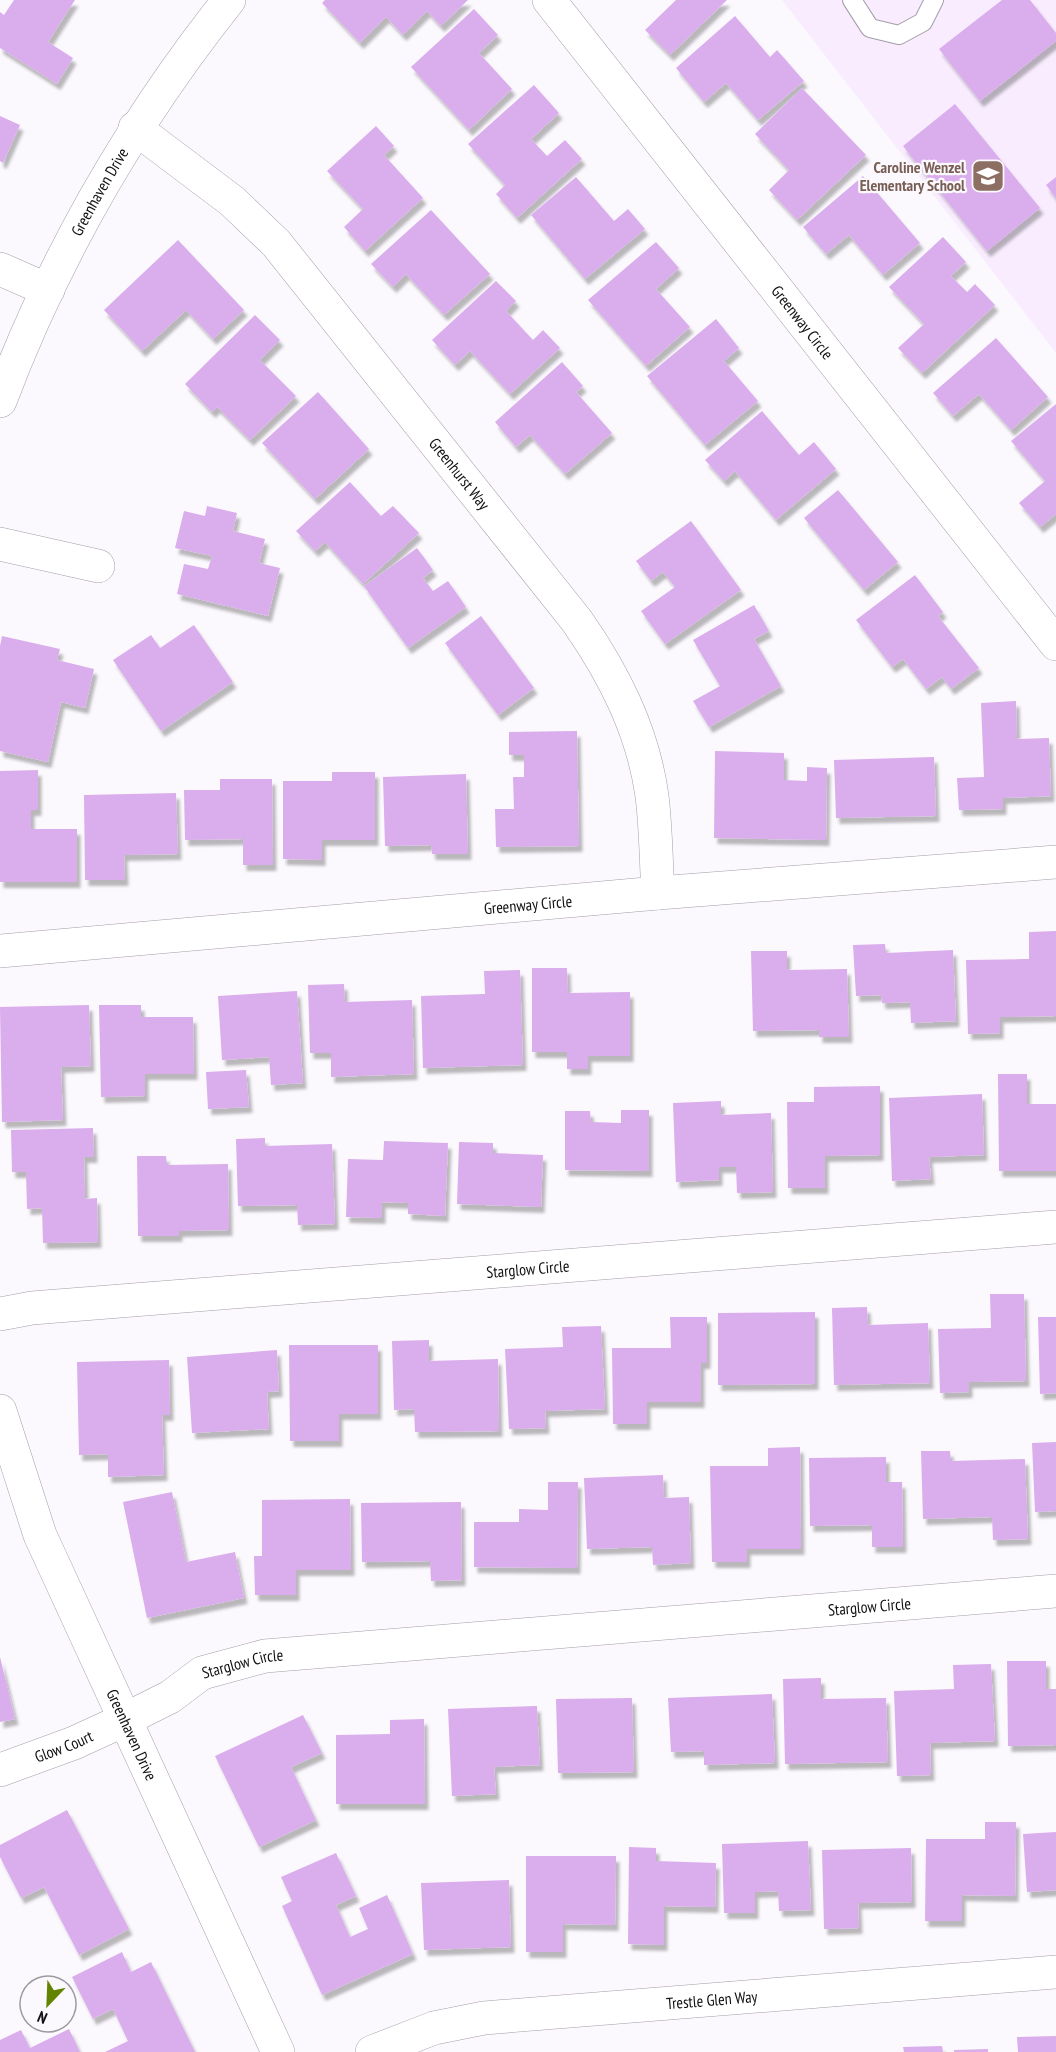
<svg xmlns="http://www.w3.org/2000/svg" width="1056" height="2052" font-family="'PT Sans Narrow',sans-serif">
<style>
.built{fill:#f8ecfe}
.building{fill:#daaded;filter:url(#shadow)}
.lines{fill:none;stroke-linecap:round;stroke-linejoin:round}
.lane-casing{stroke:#a49da8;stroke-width:20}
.street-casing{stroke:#a49da8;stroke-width:34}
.secondary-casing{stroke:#a49da8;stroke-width:34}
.lane{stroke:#fff;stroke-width:18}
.street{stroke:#fff;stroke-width:33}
.secondary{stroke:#fff;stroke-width:33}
.labels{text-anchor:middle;stroke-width:4.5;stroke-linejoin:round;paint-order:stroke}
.education-label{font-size:16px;font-weight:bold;fill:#785e54;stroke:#fcf9fe;text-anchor:end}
.street-label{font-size:16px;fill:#110f12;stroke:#fcf9fe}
</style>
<defs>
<filter id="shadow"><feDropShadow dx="3.5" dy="6" stdDeviation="1.5" flood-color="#0004"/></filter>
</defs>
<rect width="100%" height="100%" fill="#fcf9fe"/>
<!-- built -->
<path class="built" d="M782,0H1056V353Z"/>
<!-- building -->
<g class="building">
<path d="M14,0H75L48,42L73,58L57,84L0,48V12L4,15Z"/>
<path d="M325,0H468L441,26L427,11L403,35L386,17L360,43L322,3Z"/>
<path d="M676,0H727L670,55L645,30Z"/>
<path d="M1002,0H1030L1056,33V41L980,101L939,49Z"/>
<path d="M474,9L498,35L479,53L512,89L469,130L411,67Z"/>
<path d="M735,16L770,57L777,50L804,81L758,120L726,83L704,102L676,68Z"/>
<path d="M534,85L559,113L531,139L547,156L565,140L582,159L517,218L496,194L505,185L468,144Z"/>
<path d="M802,88L866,155L797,220L769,190L789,170L755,134Z"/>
<path d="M955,104L1040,208L987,251L903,146Z"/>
<path d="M0,116L20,125L3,163L0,161Z"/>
<path d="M376,126L394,146L384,155L423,198L365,251L344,227L363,209L327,171Z"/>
<path d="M863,176L920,243L883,275L849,235L826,254L803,227Z"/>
<path d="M576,177L614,221L628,209L645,229L585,279L531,215Z"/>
<path d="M1056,177V198L1046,185Z"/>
<path d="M431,210L490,274L444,315L406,274L393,287L371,264Z"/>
<path d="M943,237L966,262L951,276L967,292L975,284L995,305L922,373L898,348L924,324L889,287Z"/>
<path d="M178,240L244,310L213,339L186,310L142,351L104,310Z"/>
<path d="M656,242L679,268L656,289L690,327L646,366L588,300Z"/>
<path d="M496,281L516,301L506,311L533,340L543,330L560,348L510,394L470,351L455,365L432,340Z"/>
<path d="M255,315L280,340L260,360L296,396L250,440L217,407L212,412L185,384Z"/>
<path d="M716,319L739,348L724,361L758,401L705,445L647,376Z"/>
<path d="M996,338L1048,397L1011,430L979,394L953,416L933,393Z"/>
<path d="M562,362L583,386L576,392L612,433L565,474L530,435L516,447L495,422Z"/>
<path d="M318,392L369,449L315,499L262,443Z"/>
<path d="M1056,404V514L1040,527L1019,503L1045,481L1011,441Z"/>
<path d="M762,411L799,455L814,442L836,469L776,520L735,471L724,481L705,460Z"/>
<path d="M350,482L381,516L393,506L419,533L363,584L325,542L315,551L296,531Z"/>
<path d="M838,490L898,562L864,590L804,518Z"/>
<path d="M207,506L237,513L233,531L265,539L259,563L280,568L268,616L177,594L184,564L208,569L212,556L175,548L184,511L205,516Z"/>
<path d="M691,521L741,590L665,644L641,611L675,587L663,572L651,581L636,561Z"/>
<path d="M417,548L433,570L423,578L433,591L448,581L466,607L408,648L364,586Z"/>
<path d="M915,575L943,612L938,616L979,668L951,689L942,677L926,689L903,659L892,667L856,620Z"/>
<path d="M754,605L769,631L754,639L781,686L709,727L693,701L720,686L693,640Z"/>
<path d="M481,616L534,688L498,715L445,643Z"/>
<path d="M194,625L233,682L161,731L113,660L151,635L160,648Z"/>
<path d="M2,636L60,649L57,660L94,669L85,708L61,702L48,762L0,751V646Z"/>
<path d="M1016,701L1017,739L1049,738L1051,796L1003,798V809L959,810L957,778L984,777L981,703Z"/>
<path d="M577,731L579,846L496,847L495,809H514L513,777H524V755H509V732Z"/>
<path d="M715,751L784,753V780L807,781V767L827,768L826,840L714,838Z"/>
<path d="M934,757L936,816L836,818L834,760Z"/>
<path d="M38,770V810H31V829H77V882H0V771Z"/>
<path d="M332,772H375V840H322V860L283,859V781H332Z"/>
<path d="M466,774L468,854H432L431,845L385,846L383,777Z"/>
<path d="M220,779H272L273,865H243V839L185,840L184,790H220Z"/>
<path d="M176,793L178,854L124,855L125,880H85L84,795Z"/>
<path d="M1056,931V1016L1000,1017V1033L968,1034L966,960L1029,959V932Z"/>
<path d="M885,944L886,953L953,950L956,1021L911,1023L910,1002L882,1003L881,995L856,996L853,945Z"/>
<path d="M751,951H787V970L847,969L849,1037H819V1030L753,1031Z"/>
<path d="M532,968H567L568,993L630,992V1056H588V1069H567V1052H532Z"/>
<path d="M520,970L523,1065L423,1068L421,996L485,994L484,971Z"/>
<path d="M344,984L345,1002L412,1000L414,1074L331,1077V1053H310L308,985Z"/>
<path d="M297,991L303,1083L271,1085L269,1057L222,1060L218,996Z"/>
<path d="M89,1005L91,1066L61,1067L63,1120L2,1122L0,1007Z"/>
<path d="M99,1005H141V1017H193L194,1074H145V1096L101,1097Z"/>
<path d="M246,1070L249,1107L208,1109L206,1072Z"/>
<path d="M998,1074H1027V1104H1056V1171H999Z"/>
<path d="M880,1086V1155L825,1156V1188H788L787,1102H814V1087Z"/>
<path d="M982,1094L984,1155L929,1157L931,1179L892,1181L889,1098Z"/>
<path d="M721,1101V1115L771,1113L773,1192L737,1193L736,1167H719V1180L676,1182L673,1103Z"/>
<path d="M621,1110H649V1171L565,1170V1111H590L591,1122L621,1123Z"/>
<path d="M93,1128L94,1157H84L85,1199L97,1198L98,1242L43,1243L42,1208L27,1209L26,1172H12L11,1130Z"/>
<path d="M265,1138V1146L332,1144L335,1224L298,1225L297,1205L238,1206L236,1139Z"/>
<path d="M384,1141L448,1143L445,1216L408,1214V1203L382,1202V1218L346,1217L348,1159L383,1160Z"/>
<path d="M459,1142L493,1143V1153L543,1155L541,1207L457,1204Z"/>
<path d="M137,1156H166L167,1165L228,1164L229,1230L179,1231V1236H138Z"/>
<path d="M990,1294H1024L1026,1381L969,1382V1392L940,1393L938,1329L991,1328Z"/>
<path d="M867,1307L868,1325L928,1323L930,1383L834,1385L832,1308Z"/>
<path d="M815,1312V1384L718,1385V1313Z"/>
<path d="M670,1317H707V1363H701V1402H647V1424H613L612,1348H671Z"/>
<path d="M1038,1317H1056V1393L1040,1394Z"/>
<path d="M601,1326L605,1409L545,1411L546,1428L509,1429L505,1349L563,1347L562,1327Z"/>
<path d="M429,1340V1361L498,1359L499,1431L415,1432L414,1409L394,1410L392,1341Z"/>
<path d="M289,1345H378V1414H339V1441H290Z"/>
<path d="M277,1350L279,1391L267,1392L269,1429L192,1433L187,1357Z"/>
<path d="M169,1360L170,1415H162L164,1475L108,1477V1454L79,1455L77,1362Z"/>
<path d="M1056,1442V1511L1035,1512L1032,1443Z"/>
<path d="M800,1447L801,1549H747V1562H712L710,1466H768V1448Z"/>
<path d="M921,1451H950L951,1461L1025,1459L1028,1539L993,1540L992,1517L923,1519Z"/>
<path d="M886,1457V1482H902L903,1547H872V1525L810,1526L809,1458Z"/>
<path d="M663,1475L664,1498L689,1497L691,1563L653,1565L652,1547L587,1549L584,1478Z"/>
<path d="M548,1482H578L577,1568L474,1567V1522H519V1509L548,1510Z"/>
<path d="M172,1492L186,1562L235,1552L244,1598L147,1618L123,1502Z"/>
<path d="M350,1499L351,1570H296V1595H255L254,1556H262V1500Z"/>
<path d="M461,1502L462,1580L431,1581L430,1561L362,1562L361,1503Z"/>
<path d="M0,1657L15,1719L0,1722Z"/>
<path d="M1007,1661H1046V1689H1056V1745L1008,1746Z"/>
<path d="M991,1664L995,1741L930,1743L931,1775L897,1776L894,1691L954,1689L953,1665Z"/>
<path d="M821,1678V1699L886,1698L888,1762L785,1764L783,1679Z"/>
<path d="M772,1694L775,1763L704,1765V1751L671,1752L668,1698Z"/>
<path d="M632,1698L634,1772L558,1773L556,1699Z"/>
<path d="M537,1706L540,1765L494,1767L496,1794L452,1796L448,1709Z"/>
<path d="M303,1715L322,1753L291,1767L316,1820L259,1847L215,1756Z"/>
<path d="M424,1719L425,1804H336V1735L390,1734V1720Z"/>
<path d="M67,1810L129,1929L79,1955L44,1887L21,1898L0,1857V1845Z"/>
<path d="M985,1822H1016L1015,1896L962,1895V1921H925L926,1839H985Z"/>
<path d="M1056,1832V1890L1027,1892L1023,1834Z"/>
<path d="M808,1841L811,1910L779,1911L778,1891L755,1892V1913H724L722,1844Z"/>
<path d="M629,1847L656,1848V1861L716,1863L715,1907L664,1906V1945L628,1944Z"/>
<path d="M911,1848L912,1902L858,1903L859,1928L824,1929L822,1850Z"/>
<path d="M336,1853L356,1896L336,1905L350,1937L368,1929L359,1908L387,1895L413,1954L322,1995L282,1906L292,1901L281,1877Z"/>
<path d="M526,1856H616L615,1925L563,1924V1952H526Z"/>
<path d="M509,1880L511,1947L424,1950L421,1883Z"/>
<path d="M122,1952L131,1972L151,1962L195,2052H105L128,2041L113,2009L93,2019L72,1977Z"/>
<path d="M69,2029L80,2052H0V2040L21,2030L30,2048Z"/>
<path d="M1056,2036V2052H1018L1017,2037Z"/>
<path d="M942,2046L943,2052H904L903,2047Z"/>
<path d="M988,2049V2052H954V2050Z"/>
</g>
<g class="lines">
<!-- lane casing -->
<g class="lane-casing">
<path id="lane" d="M852,0L870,28L899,35L923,22L934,0"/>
</g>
<!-- street casing -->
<g class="street-casing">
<g id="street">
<path id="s1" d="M549,0L1056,644"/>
<path id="s2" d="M135,128L232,201L276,243L577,621C614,674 643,731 652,796C656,828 656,861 658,893"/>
<path d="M0,269L48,290"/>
<path d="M0,544L98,566"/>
<path id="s3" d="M0,951L658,893L1056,862"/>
<path id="s4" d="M0,1314L32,1308L1056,1227"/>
<path id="s5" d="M0,1770L74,1743L124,1720L170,1697L202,1673L265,1656L1056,1591"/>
<path id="s6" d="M372,2052L434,2028L484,2018L1056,1972"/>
</g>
</g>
<!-- secondary casing -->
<g class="secondary-casing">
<g id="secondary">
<path id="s7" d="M0,401C55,255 132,122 229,0"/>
<path id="s8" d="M0,1411L40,1535L278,2052"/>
</g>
</g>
<!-- lane -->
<use href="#lane" class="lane"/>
<!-- street -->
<use href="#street" class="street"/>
<!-- secondary -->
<use href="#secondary" class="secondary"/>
</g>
<!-- icons -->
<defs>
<g id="school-square" transform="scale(1.725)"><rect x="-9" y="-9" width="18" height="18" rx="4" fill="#8d6e63" stroke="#fcf9fe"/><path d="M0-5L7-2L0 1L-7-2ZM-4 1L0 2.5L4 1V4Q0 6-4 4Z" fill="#fff"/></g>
</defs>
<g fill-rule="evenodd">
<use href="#school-square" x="988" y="176"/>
</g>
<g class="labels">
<!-- education labels -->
<g class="education-label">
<text x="965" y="173">Caroline Wenzel<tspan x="965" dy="18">Elementary School</tspan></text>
</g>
<!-- street labels -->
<g class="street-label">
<text dy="6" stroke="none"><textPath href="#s7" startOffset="232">Greenhaven Drive</textPath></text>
<text dy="6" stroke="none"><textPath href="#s1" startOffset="410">Greenway Circle</textPath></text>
<text dy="6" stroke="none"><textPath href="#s2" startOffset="477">Greenhurst Way</textPath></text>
<text dy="6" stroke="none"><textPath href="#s3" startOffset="530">Greenway Circle</textPath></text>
<text dy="6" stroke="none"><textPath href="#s4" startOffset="530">Starglow Circle</textPath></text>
<text dy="6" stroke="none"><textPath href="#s5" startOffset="897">Starglow Circle</textPath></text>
<text dy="6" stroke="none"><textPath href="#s5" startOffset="267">Starglow Circle</textPath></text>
<text dy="6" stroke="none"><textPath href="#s8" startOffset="350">Greenhaven Drive</textPath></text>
<text dy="6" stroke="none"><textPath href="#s5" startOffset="68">Glow Court</textPath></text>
<text dy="6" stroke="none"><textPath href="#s6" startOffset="346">Trestle Glen Way</textPath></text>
</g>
</g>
<!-- north arrow -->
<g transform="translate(48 2004) rotate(203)"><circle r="28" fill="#fcf9fe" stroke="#9e9ba0" stroke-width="1.5"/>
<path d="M0-4.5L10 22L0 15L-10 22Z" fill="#628400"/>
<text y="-9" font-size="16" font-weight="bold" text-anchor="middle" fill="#110f12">N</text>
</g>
</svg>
